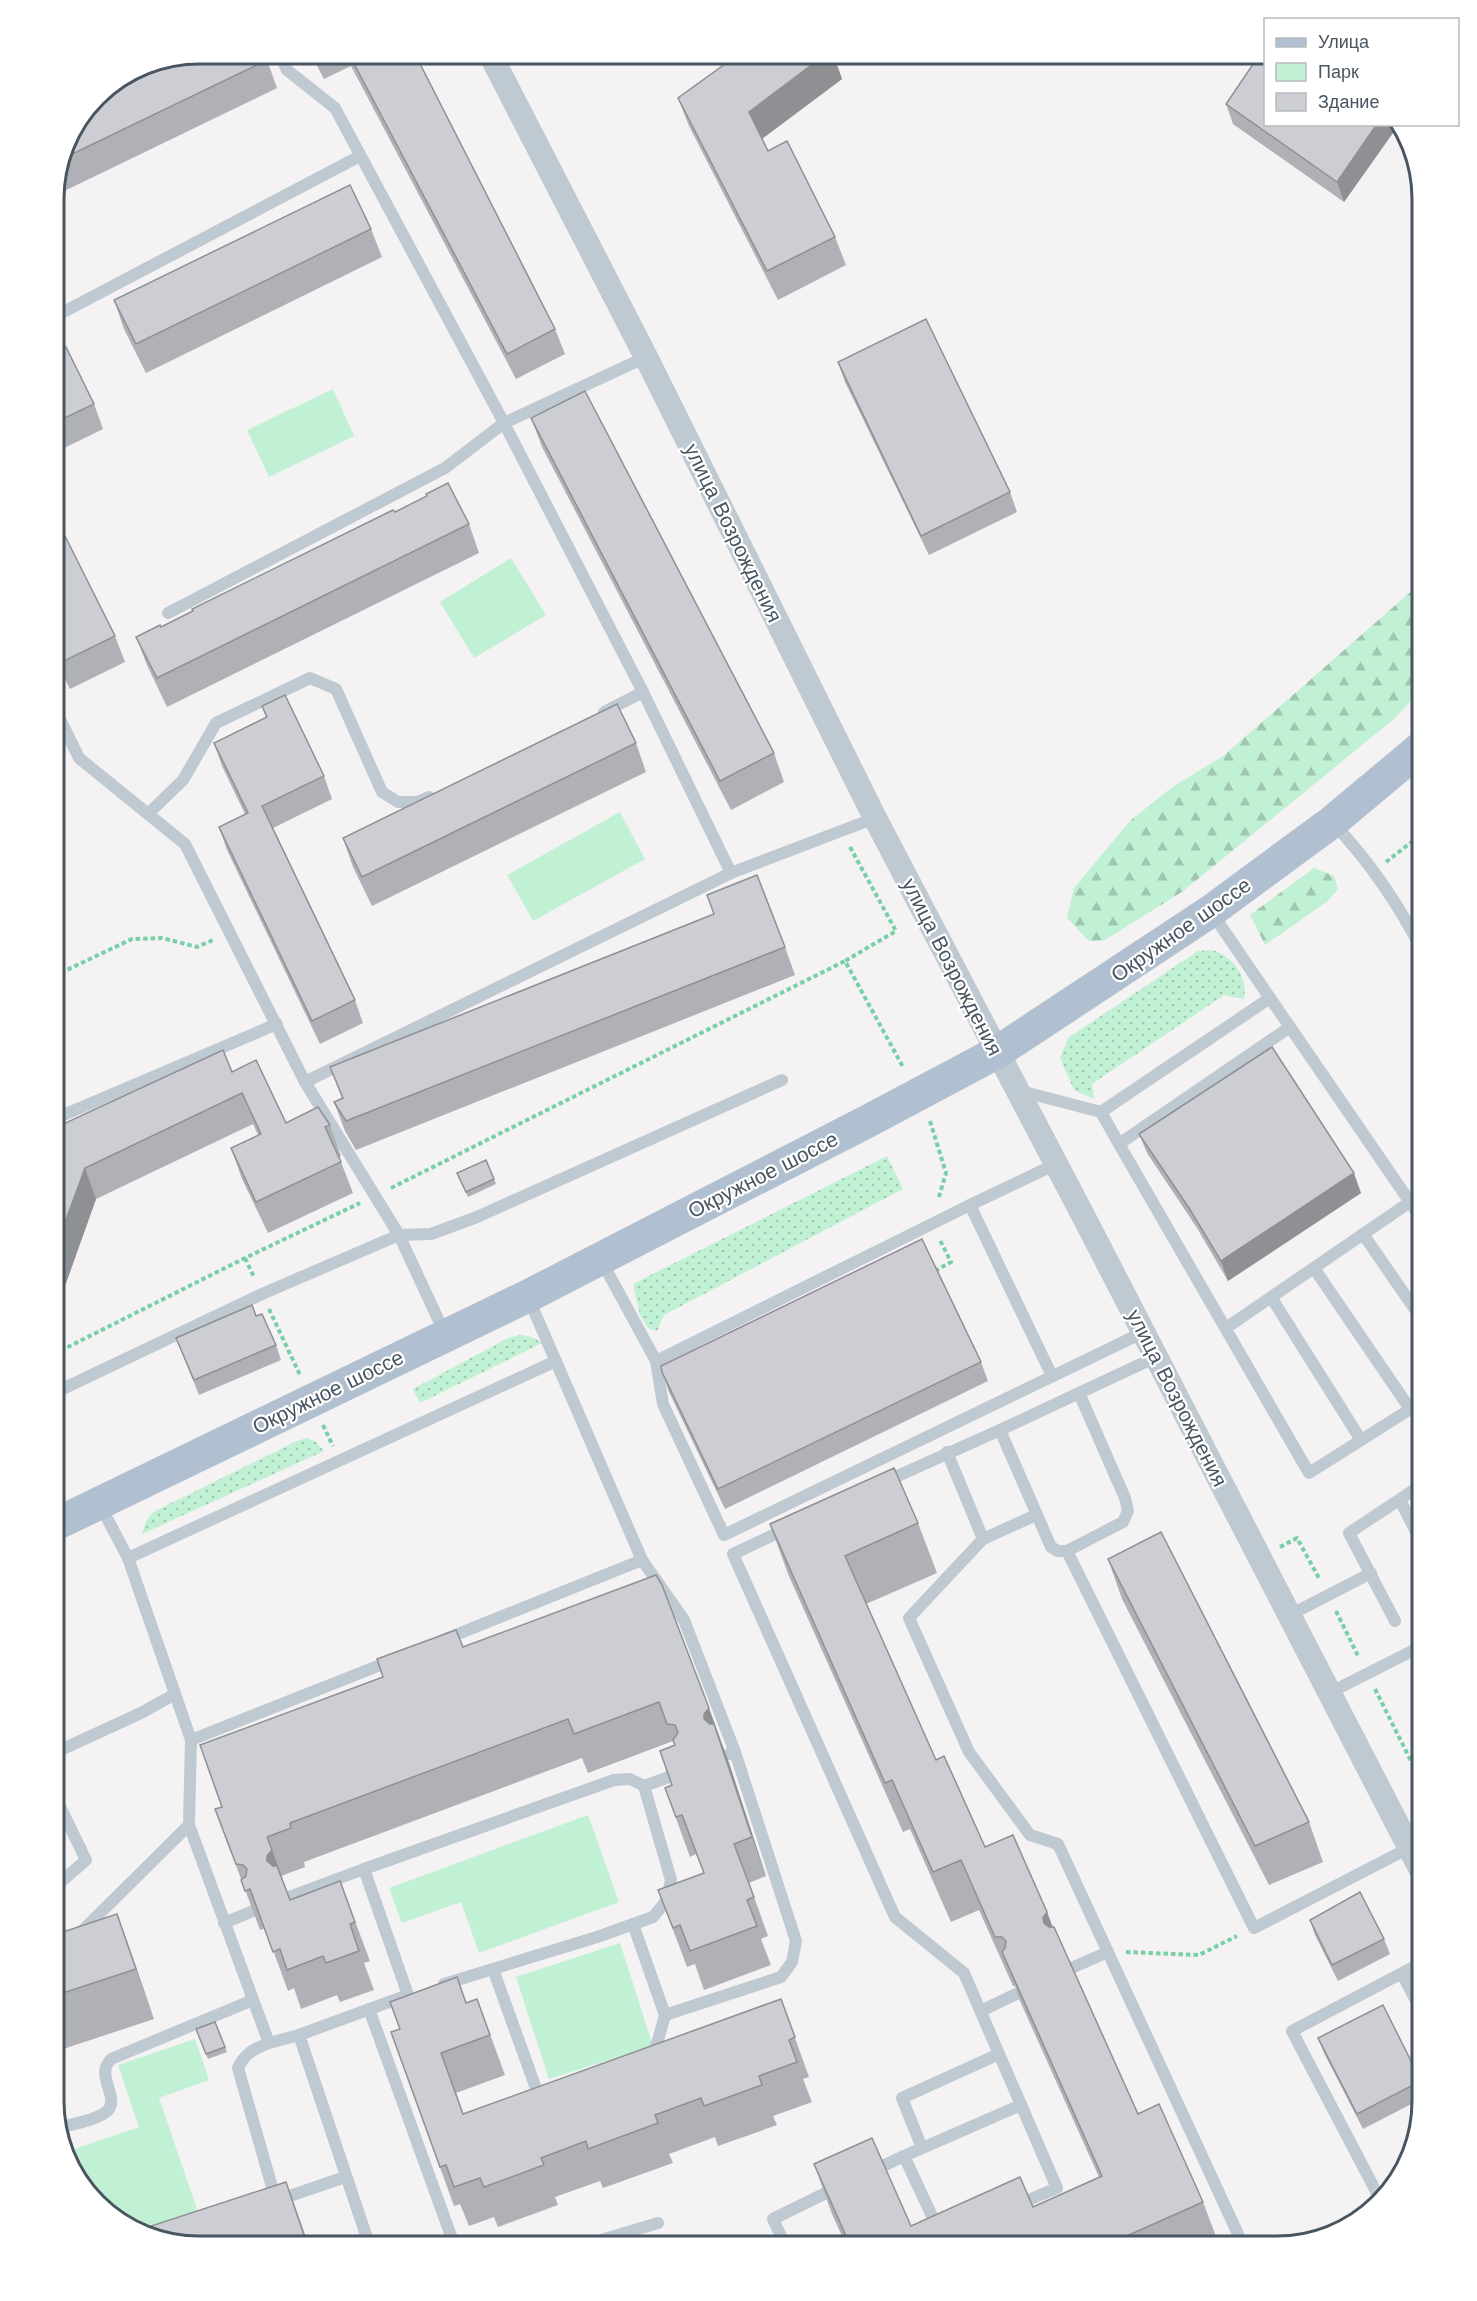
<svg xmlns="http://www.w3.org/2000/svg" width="1477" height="2301" font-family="'Work Sans',sans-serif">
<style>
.grass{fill:url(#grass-dots)}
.forest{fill:url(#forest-firs)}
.park{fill:#c1f1d4}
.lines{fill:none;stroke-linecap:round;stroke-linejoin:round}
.path{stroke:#78d0a6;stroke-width:4;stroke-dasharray:4.5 3;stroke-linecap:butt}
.service{stroke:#bfc9d1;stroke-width:12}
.minor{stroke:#bfc9d1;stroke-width:24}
.primary{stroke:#b1c0d0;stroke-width:33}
.wall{fill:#afb1b6}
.shaded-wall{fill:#8f9094}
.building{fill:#ccced4;stroke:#8f9094;stroke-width:1.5}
.labels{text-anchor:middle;stroke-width:4.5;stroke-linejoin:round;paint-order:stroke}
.street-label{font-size:21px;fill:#495560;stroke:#fff}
.rim{fill:none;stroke:#495560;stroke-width:3}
</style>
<defs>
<pattern id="grass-dots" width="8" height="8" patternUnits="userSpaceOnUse" patternTransform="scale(1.5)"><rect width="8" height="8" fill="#c1f1d4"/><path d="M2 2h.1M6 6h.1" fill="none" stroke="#9fc6af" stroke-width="1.8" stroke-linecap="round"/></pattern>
<pattern id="forest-firs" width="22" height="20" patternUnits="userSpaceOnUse" patternTransform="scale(1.5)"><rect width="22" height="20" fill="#c1f1d4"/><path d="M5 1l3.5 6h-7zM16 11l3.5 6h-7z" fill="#9fc6af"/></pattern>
</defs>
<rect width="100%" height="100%" fill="#f4f2f2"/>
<!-- grass -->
<g class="grass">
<path d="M1213,950C1233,957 1249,977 1244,999L1224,995L1092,1084L1094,1099L1074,1090L1060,1058L1068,1038L1198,951Z"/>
<path d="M887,1156L903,1189L664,1315L657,1331L648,1328L640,1315L633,1284Z"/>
<path d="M522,1335L532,1337L542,1343L420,1403L413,1389L510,1337Z"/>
<path d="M307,1438L316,1442L324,1451L142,1534L146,1521L153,1512L297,1441Z"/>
</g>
<!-- forest -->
<g class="forest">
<path d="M1423,577V688L1394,719L1182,892L1105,940L1089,941L1067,918L1074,888L1130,821L1171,788L1223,756L1415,588Z"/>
<path d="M1314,868L1334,876L1338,889L1328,901L1265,945L1250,915Z"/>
</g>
<!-- park -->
<g class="park">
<path d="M333,389L354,436L269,477L247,430Z"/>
<path d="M511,558L546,615L474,658L440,602Z"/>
<path d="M620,812L645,859L533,921L507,875Z"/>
<path d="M588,1815L619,1902L479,1953L461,1902L402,1923L389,1888Z"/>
<path d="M620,1943L653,2046L549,2079L516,1977Z"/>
<path d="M195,2039L209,2080L159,2098L198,2212L143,2231L119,2223L69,2166L66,2152L139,2127L118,2065Z"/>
</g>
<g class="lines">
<!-- path -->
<g class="path">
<path d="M850,847L896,931L845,961L903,1067"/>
<path d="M1386,862L1423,833"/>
<path d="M54,976L132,939L162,938L197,947L213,940"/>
<path d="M930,1121L946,1173L938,1200"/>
<path d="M391,1188L845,961"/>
<path d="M245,1258L254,1277"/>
<path d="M935,1271L951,1262L940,1240"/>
<path d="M269,1309L300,1375"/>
<path d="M54,1354L245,1258L360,1203"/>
<path d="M323,1425L333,1446"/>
<path d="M1280,1547L1297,1538L1320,1580"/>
<path d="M1336,1611L1359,1658"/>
<path d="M1375,1689L1423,1785"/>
<path d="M1126,1952L1199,1955L1237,1936"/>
</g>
<!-- service -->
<g class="service">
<path d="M280,54L287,70L335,108L504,423L643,692L731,873"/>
<path d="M596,54L598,59"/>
<path d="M54,317L360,156"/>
<path d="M168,613L445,468L504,423L646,357"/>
<path d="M54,707L79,758L185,844L305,1082L399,1235L445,1334"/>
<path d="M604,712L643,692"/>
<path d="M148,814L183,780L216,723L310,678L336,689L382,792L398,802H417L429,797"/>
<path d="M1333,823C1369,861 1399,905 1423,952"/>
<path d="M1290,1027L1423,1221"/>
<path d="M305,1082L731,873L875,818"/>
<path d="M1017,1090L1101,1112L1270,998L1212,913"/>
<path d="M1101,1112L1119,1144L1290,1027L1270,998"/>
<path d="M54,1119L277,1024"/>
<path d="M1119,1144L1309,1473L1423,1401"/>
<path d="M970,1205L1056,1164"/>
<path d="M1363,1234L1423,1321"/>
<path d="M601,1260L656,1361L970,1205L1052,1376"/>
<path d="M1314,1268L1410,1409"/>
<path d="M1271,1297L1361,1440"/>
<path d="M1226,1328L1410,1202"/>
<path d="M656,1361L663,1404L724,1535L1144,1332"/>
<path d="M54,1393L262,1294L399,1235L431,1234L477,1217L782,1080"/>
<path d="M1079,1393L1000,1430L1051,1547L1058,1551H1067L1123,1522L1128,1511L1125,1498L1079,1393L1156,1357"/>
<path d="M947,1452L983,1539L909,1618L969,1752L1030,1835L1058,1844L1244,2247"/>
<path d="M882,1483L1000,1430"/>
<path d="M1400,1500L1423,1546"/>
<path d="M99,1503L128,1558L191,1740L393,1660"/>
<path d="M788,1528L733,1554L895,1917L964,1973L1057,2188L1014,2206"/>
<path d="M983,1539L1036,1515"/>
<path d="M1067,1551L1254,1928L1409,1848"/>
<path d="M128,1558L556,1361"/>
<path d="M642,1560L684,1620L735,1752L729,1754"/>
<path d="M1288,1616L1371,1573"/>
<path d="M1395,1621L1349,1533L1423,1484"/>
<path d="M443,1640L642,1560L528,1297"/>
<path d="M1414,1650L1423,1667"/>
<path d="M1329,1693L1414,1650L1423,1642"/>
<path d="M191,1740L189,1825L269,2043L299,2035L408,1995L364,1869L614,1780L630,1779L644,1786L671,1880L667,1900L653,1917L597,1937L444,1984"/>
<path d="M54,1753L141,1713L175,1694"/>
<path d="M644,1786L683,1772"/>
<path d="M54,1888L86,1860L54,1794"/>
<path d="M289,1897L364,1869"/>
<path d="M224,1923L253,1911"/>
<path d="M633,1924L665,2015L655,2051L647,2054"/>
<path d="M79,1934L189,1825"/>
<path d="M493,1969L538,2094L546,2091"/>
<path d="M1069,1969L1108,1952"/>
<path d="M1402,1974L1423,2014"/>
<path d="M369,2009L455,2247"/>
<path d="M981,2011L1016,1994"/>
<path d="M665,2015L781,1977L792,1962L796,1941L735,1752"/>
<path d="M299,2035L370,2247"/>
<path d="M269,2043C254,2049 245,2053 238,2068L276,2201"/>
<path d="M60,2128C74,2123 94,2121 106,2112C120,2102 101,2081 106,2067C107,2064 109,2062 111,2059L253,2000"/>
<path d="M922,2148L902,2098L999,2054"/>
<path d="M904,2156L1021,2105"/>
<path d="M870,2172L904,2156L939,2231"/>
<path d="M1379,2197L1292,2031L1423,1962"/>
<path d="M278,2200L345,2177"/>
<path d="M578,2247L658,2223"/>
<path d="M786,2247L773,2219L838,2187"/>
</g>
<!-- minor -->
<path class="minor" d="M490,54L646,357L875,818L1087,1223L1423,1874"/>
<!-- primary -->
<path class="primary" d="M54,1525L528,1296L870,1120L996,1053L1211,911L1332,822L1423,746"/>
</g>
<!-- wall -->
<g class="wall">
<path d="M311,54H415L555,329L565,354L516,379L351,66L324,79Z"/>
<path d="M614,54H640L620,65Z"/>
<path d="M739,54H833L842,79L762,139L768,151L835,237L846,265L778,300L689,126L678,98Z"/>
<path d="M267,60L277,88L54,196V190L65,143Z"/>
<path d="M1226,104L1266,124H1393L1395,130L1344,202L1233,124Z"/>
<path d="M371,229L382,257L146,373L124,329L114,300Z"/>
<path d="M54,353L94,404L103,429L54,453Z"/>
<path d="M838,362L1010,492L1017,512L929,555L845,382Z"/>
<path d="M531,418L774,753L784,782L731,810L542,447Z"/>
<path d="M395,512L469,524L479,553L167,707L147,665L136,637L161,627Z"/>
<path d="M54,514L115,636L125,662L70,689L54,658Z"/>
<path d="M262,706L324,776L332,799L273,828L355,1000L363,1023L320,1044L227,850L219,827L245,814L222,766L214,743L266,717Z"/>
<path d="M636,743L646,772L372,906L353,867L343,838Z"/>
<path d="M707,895L785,947L795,975L356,1150L345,1131L334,1102L342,1098L330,1067L714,914Z"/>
<path d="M232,1072L286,1123L330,1125L341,1156L339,1157L353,1193L268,1233L242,1179L231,1148L258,1135L253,1124L96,1199L66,1283L54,1134Z"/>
<path d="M1139,1134L1361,1193L1228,1281L1197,1228L1147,1153Z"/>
<path d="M486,1160L496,1184L468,1197L459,1178Z"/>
<path d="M256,1316L276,1345L281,1360L199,1395L176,1338Z"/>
<path d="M981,1362L988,1381L725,1509L669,1392L662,1372Z"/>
<path d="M918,1523L937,1573L866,1604L936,1760L985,1847L1047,1912L1053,1927L1138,2114L1203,2202L1220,2247H847L832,2214L814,2164L911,2226L1033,2207L1099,2177L1020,2001L1015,1986H1013L979,1910L951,1922L910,1829L903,1832L788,1574L770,1524Z"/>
<path d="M1108,1559L1309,1822L1323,1862L1269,1885L1122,1599Z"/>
<path d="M662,1585L729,1763L766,1876L749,1883L768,1936L761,1939L771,1965L704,1990L695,1964L687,1967L658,1890L704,1873L696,1854L690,1857L665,1788L672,1785L675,1745L673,1741L588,1773L582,1758L304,1862L305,1867L281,1876L290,1900L340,1881L370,1961L364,1963L374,1990L340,2002L337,1995L301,2009L294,1988L288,1991L265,1928L260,1930L215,1809L222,1807L463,1647Z"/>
<path d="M117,1914L154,2019L54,2052V1935Z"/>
<path d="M1310,1920L1384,1939L1390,1954L1338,1981L1315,1935Z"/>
<path d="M477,1999L505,2075L456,2093L463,2114L781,1999L809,2077L803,2079L812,2102L773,2116L777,2125L718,2146L715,2137L669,2154L673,2163L603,2188L600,2181L555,2197L558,2205L498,2227L494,2217L469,2226L460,2204L454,2206L391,2032Z"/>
<path d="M215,2022L227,2052L208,2059L196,2029Z"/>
<path d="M1318,2038L1421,2081L1423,2085V2098L1363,2129L1324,2053Z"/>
<path d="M54,2074L66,2114L58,2117L54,2102Z"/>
</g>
<!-- shaded-wall -->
<g class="shaded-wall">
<path d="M826,54H833L842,79L759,141L749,112Z"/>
<path d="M1377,124H1393L1395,130L1344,202L1337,182Z"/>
<path d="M85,1168L96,1199L66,1283L54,1296V1252Z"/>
<path d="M1354,1173L1361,1193L1228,1281L1221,1261Z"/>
<path d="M709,1708L729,1763L766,1876L752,1837L704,1719V1714Z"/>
<path d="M272,1850L286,1889L267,1861V1856Z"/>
<path d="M1047,1912L1065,1962L1044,1923L1043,1918Z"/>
<path d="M117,1914L135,1964L154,2019L136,1969Z"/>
<path d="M54,2074L66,2114L54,2080Z"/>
<path d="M286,2182L302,2226L309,2247H308Z"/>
</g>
<!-- building -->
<g class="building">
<path d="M199,54H264L267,60L62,159L65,143L97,96L144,65Z"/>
<path d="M349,54H415L555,329L507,354Z"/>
<path d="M615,54H629L618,60Z"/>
<path d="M739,54H826L749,112L768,151L787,141L835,237L767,271L678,98Z"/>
<path d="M1260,54H1266V124H1377L1337,182L1226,104Z"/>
<path d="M350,185L371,229L136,344L114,300Z"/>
<path d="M926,319L1010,492L921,536L838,362Z"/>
<path d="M66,347L94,404L54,423V353Z"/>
<path d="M585,391L774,753L720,781L531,418Z"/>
<path d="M448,483L469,524L157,678L136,637L160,625L161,627L193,611L192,609L393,510L395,512L427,496L426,494Z"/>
<path d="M54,514L115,636L60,663L54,651Z"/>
<path d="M285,695L324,776L262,806L355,1000L312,1021L219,827L248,813L214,743L267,717L262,706Z"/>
<path d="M617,704L636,743L362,877L343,838Z"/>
<path d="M757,875L785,947L346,1121L334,1102L343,1098L330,1067L714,914L707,895Z"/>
<path d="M1272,1047L1354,1173L1221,1261L1189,1208L1139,1134Z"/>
<path d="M223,1050L232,1072L256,1060L286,1123L318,1107L330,1125L325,1127L341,1162L256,1202L231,1148L261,1134L242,1093L85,1168L54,1252V1134L61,1125Z"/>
<path d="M486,1160L494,1179L466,1192L457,1173Z"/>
<path d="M922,1239L981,1362L718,1489L662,1372L661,1366Z"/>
<path d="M252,1305L256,1316L262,1314L276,1345L194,1380L176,1338Z"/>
<path d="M894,1468L918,1523L845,1556L936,1760L944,1756L985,1847L1013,1835L1047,1912L1043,1918L1044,1923L1049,1927H1054L1138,2114L1159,2104L1203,2202L1102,2247H1043L1041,2242L1031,2247H851L814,2164L872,2138L911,2226L1020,2177L1033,2207L1102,2176L1002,1952L1005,1948L1006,1941L1002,1937H995L961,1860L933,1872L892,1780L885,1783L770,1524Z"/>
<path d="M1161,1532L1309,1822L1255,1846L1108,1559Z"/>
<path d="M656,1575L662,1585L709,1708L704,1714V1719L710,1724H714L752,1837L734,1844L754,1897L747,1900L757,1926L690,1951L680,1925L673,1928L658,1890L704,1873L682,1815L676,1817L665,1788L672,1785L660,1751L675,1745L673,1740L678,1733L675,1725L667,1724L659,1702L574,1734L568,1719L290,1823L291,1828L267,1837L272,1850L267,1856V1861L273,1866H277L290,1900L340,1881L355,1922L350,1924L359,1951L326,1963L323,1956L287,1970L280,1949L273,1952L250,1889L245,1891L241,1880L246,1876L247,1869L243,1865L236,1864L215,1809L222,1807L200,1745L383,1677L377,1659L456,1630L463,1647Z"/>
<path d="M1360,1892L1384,1939L1332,1965L1310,1920Z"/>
<path d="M117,1914L136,1969L54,1996V1935Z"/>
<path d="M457,1977L466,2003L477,1999L490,2035L441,2053L463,2114L781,1999L795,2037L789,2040L797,2062L759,2076L762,2085L704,2106L701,2098L655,2115L658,2123L588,2149L586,2141L541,2158L544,2165L484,2187L480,2178L454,2187L446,2165L440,2167L391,2032L400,2029L390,2002Z"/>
<path d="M1383,2005L1421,2081L1357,2114L1318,2038Z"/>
<path d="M215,2022L225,2047L206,2054L196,2029Z"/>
<path d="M286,2182L308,2247H190L139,2230Z"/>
</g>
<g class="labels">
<!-- street labels -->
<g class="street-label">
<text transform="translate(733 533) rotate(64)" y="7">улица Возрождения</text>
<text transform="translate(1181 930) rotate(-35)" y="7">Окружное шоссе</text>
<text transform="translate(952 967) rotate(63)" y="7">улица Возрождения</text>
<text transform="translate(763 1175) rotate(-27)" y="7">Окружное шоссе</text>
<text transform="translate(328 1392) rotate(-26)" y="7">Окружное шоссе</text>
<text transform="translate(1177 1398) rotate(63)" y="7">улица Возрождения</text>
</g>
</g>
<!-- crop -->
<path d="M0 0H1477V2301H0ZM199 64H1277A135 135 0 0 1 1412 199V2101A135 135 0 0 1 1277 2236H199A135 135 0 0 1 64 2101V199A135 135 0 0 1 199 64Z" fill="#fff" fill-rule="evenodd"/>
<path class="rim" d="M199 64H1277A135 135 0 0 1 1412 199V2101A135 135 0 0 1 1277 2236H199A135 135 0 0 1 64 2101V199A135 135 0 0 1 199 64Z"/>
<!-- legend -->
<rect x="1264" y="18" width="195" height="108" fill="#ffffff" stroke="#b6bbbf" stroke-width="1.5"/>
<rect x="1276" y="38" width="30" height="9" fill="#b1c0d0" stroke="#b6bbbf" stroke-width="1.5"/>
<text x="1318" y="48" font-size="18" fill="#495560">Улица</text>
<rect x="1276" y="63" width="30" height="18" fill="#c1f1d4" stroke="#b6bbbf" stroke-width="1.5"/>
<text x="1318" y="78" font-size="18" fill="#495560">Парк</text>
<rect x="1276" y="93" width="30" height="18" fill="#ccced4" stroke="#b6bbbf" stroke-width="1.5"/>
<text x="1318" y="108" font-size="18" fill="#495560">Здание</text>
</svg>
